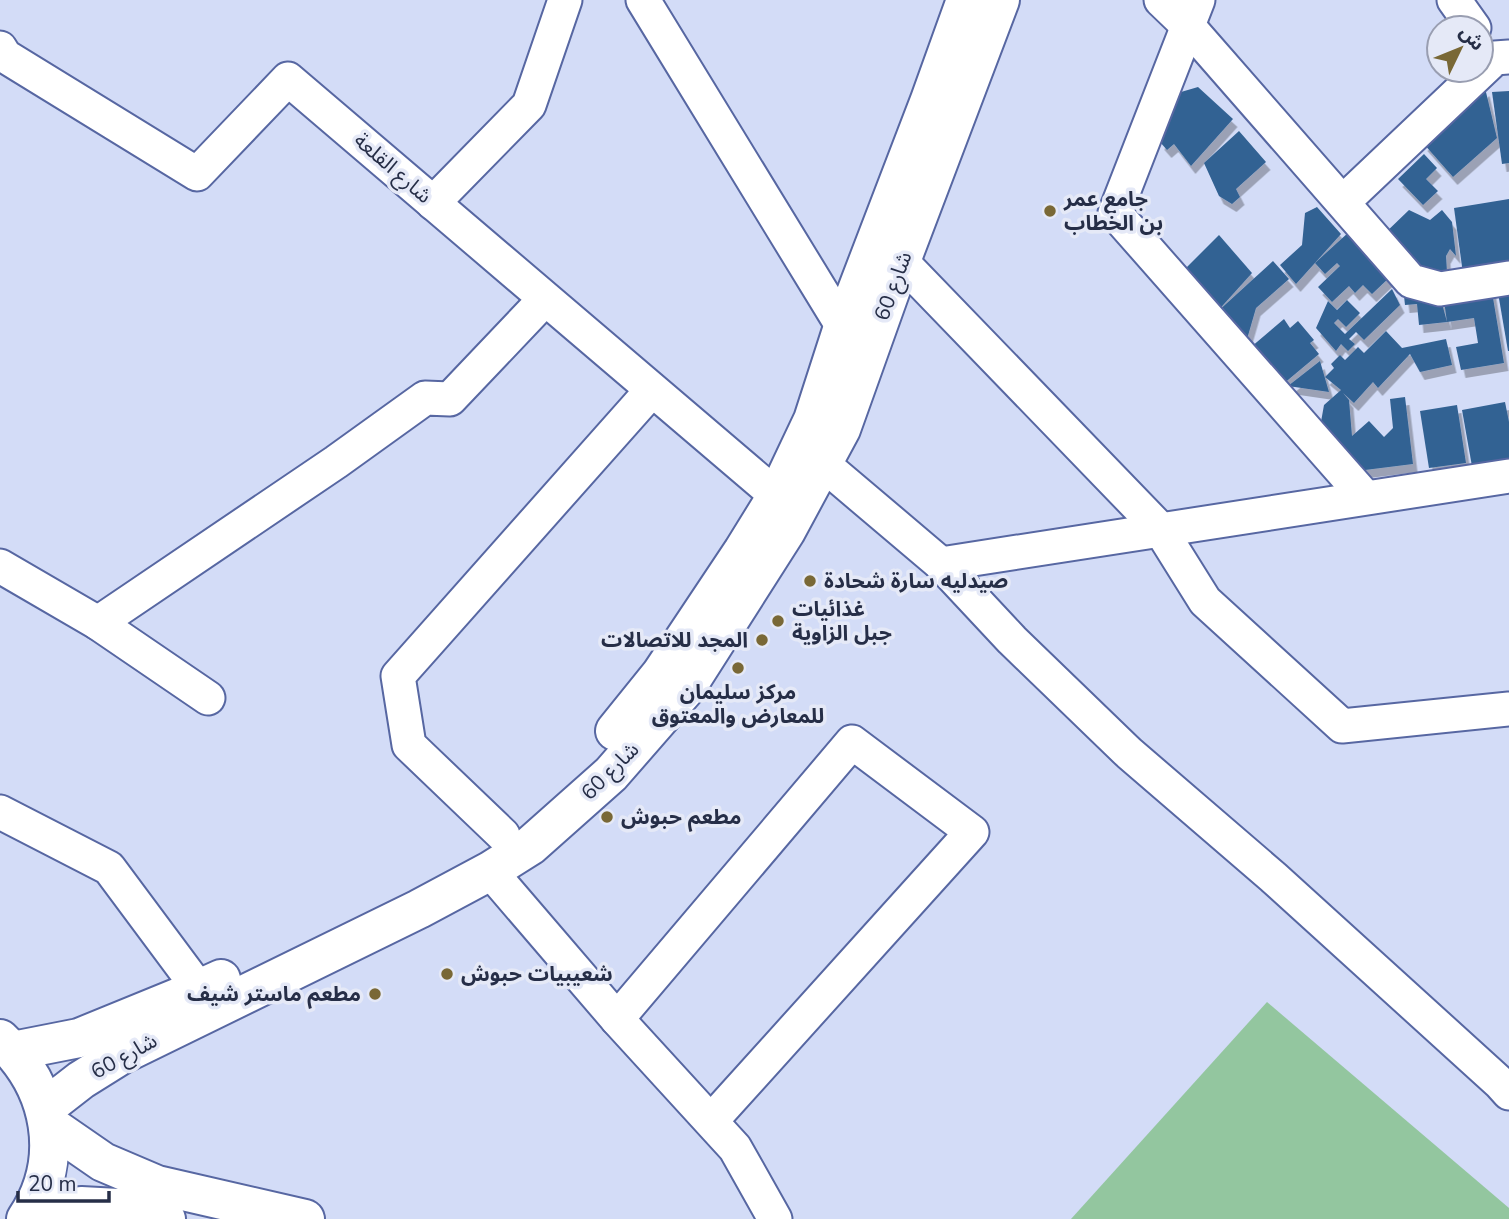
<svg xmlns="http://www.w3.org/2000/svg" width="1509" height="1219" viewBox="0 0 1509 1219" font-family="'Nunito Sans','Noto Sans Arabic',sans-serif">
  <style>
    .green { fill: #93c69f }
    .building { fill: #336293; filter: url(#shadow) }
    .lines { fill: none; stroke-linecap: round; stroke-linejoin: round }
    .street-casing { stroke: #5767a2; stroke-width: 37 }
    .primary-casing { stroke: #5767a2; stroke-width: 42 }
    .street { stroke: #fff; stroke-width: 33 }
    .primary { stroke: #fff; stroke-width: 38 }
    .poi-dot { fill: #796836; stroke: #e5e9f7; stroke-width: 2.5 }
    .labels { text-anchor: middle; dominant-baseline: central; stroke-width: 7; stroke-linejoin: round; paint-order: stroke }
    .street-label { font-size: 21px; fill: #262e47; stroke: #e5e9f7 }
    .poi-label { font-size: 21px; font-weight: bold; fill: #262e47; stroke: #e5e9f7; text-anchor: start }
  </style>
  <defs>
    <filter id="shadow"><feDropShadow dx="4.5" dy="8" stdDeviation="0" flood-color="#0004"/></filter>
  </defs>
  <rect width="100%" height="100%" fill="#d3dcf7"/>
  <path class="green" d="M1267 1002 1509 1208V1219H1071Z"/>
  <g class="building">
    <path d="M1198 87 1233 119 1191 166 1174 144 1167 150 1160 142 1181 92Z"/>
    <path d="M1485 88 1497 138 1453 177 1423 143Z"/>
    <path d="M1509 91V163L1502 164 1492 92Z"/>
    <path d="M1239 131 1266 162 1236 189 1240 197 1232 204 1219 196 1204 163Z"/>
    <path d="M1424 154 1437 168 1426 179 1438 191 1423 205 1398 179Z"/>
    <path d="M1509 199V274L1464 281 1454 208Z"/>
    <path d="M1317 207 1341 234 1296 284 1280 265 1302 245 1305 213Z"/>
    <path d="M1409 210 1430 220 1442 210 1452 222 1456 256 1450 249 1446 256 1447 272 1419 273 1382 236Z"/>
    <path d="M1349 232 1390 277 1372 294 1363 285 1355 293 1349 286 1332 302 1318 287 1340 266 1337 263 1325 274 1315 263Z"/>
    <path d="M1219 235 1252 273 1215 314 1177 277Z"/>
    <path d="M1273 261 1289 279 1256 308 1245 346 1215 314Z"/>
    <path d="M1491 286 1504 363 1461 370 1456 347 1478 343 1474 318 1447 322 1419 325 1417 304 1405 305 1404 296H1440L1447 322 1443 294Z"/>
    <path d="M1509 286V351H1508L1497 287Z"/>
    <path d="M1392 289 1400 305 1364 340 1356 332 1349 339 1355 344 1348 351 1341 344 1336 351 1316 328 1328 301 1337 310 1347 300 1360 313 1346 327 1338 319 1334 323 1345 334Z"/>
    <path d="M1284 319 1290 328 1298 321 1314 340 1310 343 1319 354 1276 390 1244 353Z"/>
    <path d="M1386 331 1402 348 1446 339 1452 365 1420 372 1410 354 1378 388 1373 382 1354 403 1343 393 1349 400 1352 436 1369 421 1384 437 1393 428 1390 399 1405 397 1413 464 1349 472 1319 433 1324 405 1341 390 1325 377 1334 368 1331 364 1340 355 1345 360 1358 347 1364 353Z"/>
    <path d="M1320 361 1329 392 1288 386Z"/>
    <path d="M1505 402 1509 422V466L1473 472 1462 410Z"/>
    <path d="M1457 405 1466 463 1429 468 1420 411Z"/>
  </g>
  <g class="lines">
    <g class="street-casing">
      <g id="street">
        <path d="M643 0 843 327"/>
        <path d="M1161 0 1188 26 1411 281 1440 289 1509 278"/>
        <path d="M1198 0 1115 213 1365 497"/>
        <path d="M1454 0 1474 28"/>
        <path d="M0 48 5 56 197 174 288 79 777 496"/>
        <path d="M1343 202 1495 58 1509 57"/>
        <path d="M433 203 529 105 565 0"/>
        <path d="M901 261 1160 529 1205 601 1342 726 1509 709"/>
        <path d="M823 464 941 564 1012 640 1129 753 1273 877 1500 1083 1509 1093"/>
        <path d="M941 564 1509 476"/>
        <path d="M0 566 98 623 208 698"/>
        <path d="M98 623 336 462 425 398 450 399 545 299"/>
        <path d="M0 812 109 868 199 989"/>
        <path d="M503 835 409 745 398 676 652 390"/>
        <path d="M490 871 617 1019 735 1148 775 1219"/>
        <path d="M617 1019 852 742 972 832 711 1121"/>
      </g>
    </g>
    <g class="primary-casing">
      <g id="primary">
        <path d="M615 731 661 674 743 551 777 496 813 420 843 327 930 100 966 0"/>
        <path d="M0 1039C52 1087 66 1159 26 1219"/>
        <path d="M13 1051 79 1038 199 989 221 979"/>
        <path d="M45 1108 81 1080 121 1055 419 909 490 871 530 846 611 774 686 688 786 531 841 429 901 261 1000 0"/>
        <path d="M48 1124 103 1162 157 1185 305 1219"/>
        <path d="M41 1219 81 1206 118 1208 166 1219"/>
      </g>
    </g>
    <use href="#street" class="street"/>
    <use href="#primary" class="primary"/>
  </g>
  <g class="poi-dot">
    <circle cx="1050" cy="211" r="7"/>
    <circle cx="810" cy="581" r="7"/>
    <circle cx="778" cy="621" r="7"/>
    <circle cx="762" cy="640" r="7"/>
    <circle cx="738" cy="668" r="7"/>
    <circle cx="607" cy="817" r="7"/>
    <circle cx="447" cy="974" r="7"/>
    <circle cx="375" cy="994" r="7"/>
  </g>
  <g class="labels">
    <g class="street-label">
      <text transform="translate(393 168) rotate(41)">شارع القلعة</text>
      <text transform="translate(893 286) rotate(-70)">شارع 60</text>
      <text transform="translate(610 771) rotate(-45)">شارع 60</text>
      <text transform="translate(124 1056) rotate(-29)">شارع 60</text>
    </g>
    <g class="poi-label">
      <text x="1064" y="199">جامع عمر<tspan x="1064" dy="24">بن الخطاب</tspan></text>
      <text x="824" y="581">صيدليه سارة شحادة</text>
      <text x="792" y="609">غذائيات<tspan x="792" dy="24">جبل الزاوية</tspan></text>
      <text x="748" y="640" text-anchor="end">المجد للاتصالات</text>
      <text x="738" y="692" text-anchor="middle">مركز سليمان<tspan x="738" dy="24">للمعارض والمعتوق</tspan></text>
      <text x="621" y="817">مطعم حبوش</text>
      <text x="461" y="974">شعيبيات حبوش</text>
      <text x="361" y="994" text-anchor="end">مطعم ماستر شيف</text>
    </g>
  </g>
  <g transform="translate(1460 49) rotate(47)"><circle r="33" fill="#e5e9f7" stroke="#999eb1" stroke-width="2"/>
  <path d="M0-5L12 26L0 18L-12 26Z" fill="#796836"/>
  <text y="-10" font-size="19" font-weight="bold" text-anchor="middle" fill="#262e47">ش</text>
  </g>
  <path d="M18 1191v10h91v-10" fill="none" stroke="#262e47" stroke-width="3.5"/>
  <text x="28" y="1191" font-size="21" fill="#262e47" stroke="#e5e9f7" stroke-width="5" paint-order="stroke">20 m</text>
</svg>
